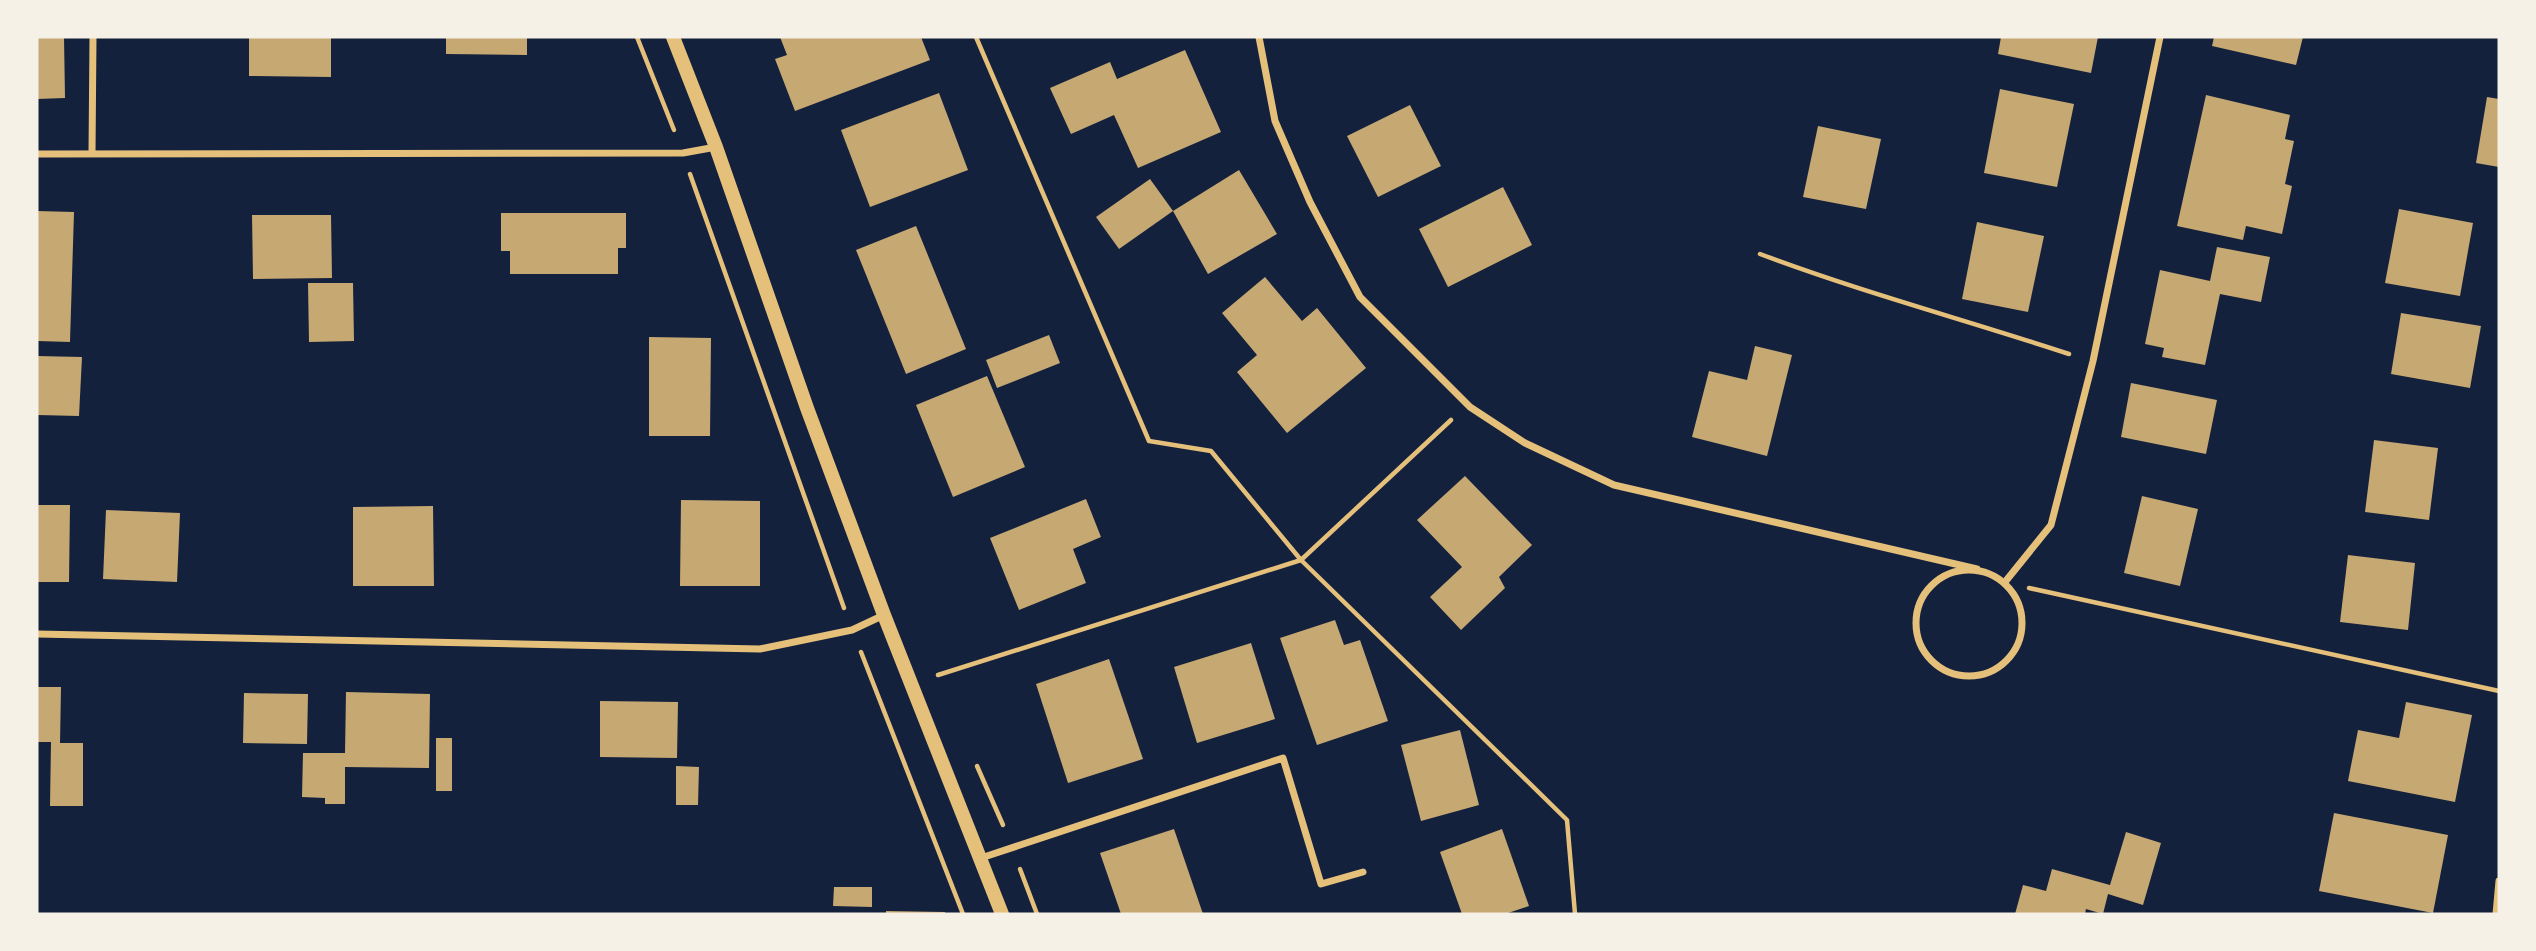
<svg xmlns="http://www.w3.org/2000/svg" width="2536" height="951" viewBox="0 0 2536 951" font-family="'Varela Round',sans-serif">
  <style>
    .building { fill: #c6a872 }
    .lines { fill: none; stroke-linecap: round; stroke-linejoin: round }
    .path { stroke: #e5c07b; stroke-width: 4.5 }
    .minor { stroke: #e5c07b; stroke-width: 7 }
    .secondary { stroke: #e5c07b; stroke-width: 14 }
  </style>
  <rect width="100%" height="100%" fill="#14213d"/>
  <g class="building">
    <path d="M37 37H64L65 98 37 99Z"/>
    <path d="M249 37H331V77L249 76Z"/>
    <path d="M446 37H527V55L446 54Z"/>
    <path d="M780 37H921L930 60 795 111 775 59 787 55Z"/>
    <path d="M2001 37H2098L2091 73 1998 54Z"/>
    <path d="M2214 37H2303L2296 65 2212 46Z"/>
    <path d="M1185 50 1221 132 1138 168 1114 115 1071 134 1050 88 1110 62 1117 79Z"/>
    <path d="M2000 89 2074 104 2057 187 1984 173Z"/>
    <path d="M939 93 968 170 870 207 841 130Z"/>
    <path d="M2206 95 2290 115 2285 139 2294 141 2285 184 2292 186 2282 234 2246 226 2243 240 2177 226Z"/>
    <path d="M2487 97 2499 99V167L2476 163Z"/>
    <path d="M1410 105 1441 166 1378 197 1347 136Z"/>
    <path d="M1818 126 1881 139 1866 209 1803 197Z"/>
    <path d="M1239 170 1277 234 1208 274 1173 211Z"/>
    <path d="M1150 179 1173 211 1119 249 1096 217Z"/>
    <path d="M1503 187 1532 245 1448 287 1419 229Z"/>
    <path d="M2399 209 2473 223 2460 296 2385 283Z"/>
    <path d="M37 211 74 212 70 342 37 341Z"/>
    <path d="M501 213H626V248H618V274H510V251H501Z"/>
    <path d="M252 215H331L332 278 253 279Z"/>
    <path d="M1977 222 2044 236 2028 312 1962 299Z"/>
    <path d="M916 226 966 349 906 374 856 250Z"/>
    <path d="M2217 247 2270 257 2261 302 2220 294 2205 365 2162 357 2164 348 2145 344 2160 270 2210 281Z"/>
    <path d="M1265 277 1302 321 1317 308 1366 368 1287 433 1237 372 1257 355 1222 313Z"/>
    <path d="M308 283H353L354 341 309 342Z"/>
    <path d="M2401 313 2481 326 2470 388 2391 374Z"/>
    <path d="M1049 335 1060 363 997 388 986 360Z"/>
    <path d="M649 337 711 338 710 436H649Z"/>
    <path d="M1755 346 1792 355 1767 456 1692 437 1709 371 1747 380Z"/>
    <path d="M37 356 82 357 79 416 37 415Z"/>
    <path d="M987 376 1025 467 953 497 916 405Z"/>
    <path d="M2131 383 2217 400 2206 454 2121 437Z"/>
    <path d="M2374 440 2438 448 2429 520 2365 512Z"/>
    <path d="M1465 476 1532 545 1499 577 1505 588 1461 630 1430 597 1462 567 1417 520Z"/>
    <path d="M2142 496 2198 509 2180 586 2124 573Z"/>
    <path d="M1086 499 1101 537 1073 549 1086 583 1019 610 990 538Z"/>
    <path d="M681 500 760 501V586H680Z"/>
    <path d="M37 505H70L69 582H37Z"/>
    <path d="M433 506 434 586H353V507Z"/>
    <path d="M106 510 180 513 177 582 103 579Z"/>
    <path d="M2348 555 2415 563 2408 630 2340 622Z"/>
    <path d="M1335 620 1344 645 1360 640 1388 721 1317 745 1280 638Z"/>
    <path d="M1251 643 1275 719 1197 743 1174 667Z"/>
    <path d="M1109 659 1143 759 1068 783 1036 684Z"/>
    <path d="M37 687H61L60 743H83V806H50L51 742H37Z"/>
    <path d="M346 692 430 694 429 768 345 767V804H325V798L302 797 303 753H345Z"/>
    <path d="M244 693 308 694 307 744 243 743Z"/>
    <path d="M600 701 678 702 677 758 600 757Z"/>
    <path d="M2406 702 2472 715 2455 802 2348 781 2358 730 2399 738Z"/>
    <path d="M1460 730 1479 805 1421 821 1401 745Z"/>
    <rect x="436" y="738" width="16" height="53"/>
    <path d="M676 766 699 767 698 805H676Z"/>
    <path d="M2334 813 2448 835 2433 913 2319 891Z"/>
    <path d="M1174 829 1203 914H1121L1100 853Z"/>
    <path d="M1502 829 1529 906 1505 914H1462L1440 852Z"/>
    <path d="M2126 832 2161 843 2143 905 2108 894 2103 914 2086 909 2085 914H2015L2023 885 2046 891 2052 869 2110 885Z"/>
    <path d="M834 887H872V907L833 906Z"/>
    <path d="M886 911 945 912V914H886Z"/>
  </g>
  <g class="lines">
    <g class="path">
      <path d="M637 37 674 130"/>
      <path d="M976 37 1149 441 1211 451 1301 560 1567 820 1575 914"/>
      <path d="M690 174 844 608"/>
      <path d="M1760 254C1861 292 1966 320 2069 354"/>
      <path d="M2029 588 2499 691"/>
      <path d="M861 652 963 914"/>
      <path d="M938 675 1301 560 1451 420"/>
      <path d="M977 766 1003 825"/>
      <path d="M1020 869 1037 914"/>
    </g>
    <g class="minor">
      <path d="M1259 37 1275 121 1310 202 1360 297 1470 407 1525 443 1614 485 1977 569"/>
      <path d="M92 153 93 37"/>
      <path d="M37 154 683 153 716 147"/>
      <circle cx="1969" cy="623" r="53"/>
      <path d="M2005 582 2051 525 2093 361 2160 37"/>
      <path d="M37 634 760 649 852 630 884 615"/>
      <path d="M981 858 1283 758 1321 884 1363 872"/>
      <path d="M2496 914 2499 881"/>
    </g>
    <path class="secondary" d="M673 37 716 147 807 408 884 615 1002 914"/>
  </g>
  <rect width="2536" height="951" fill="none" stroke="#f6f1e7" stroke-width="77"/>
</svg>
